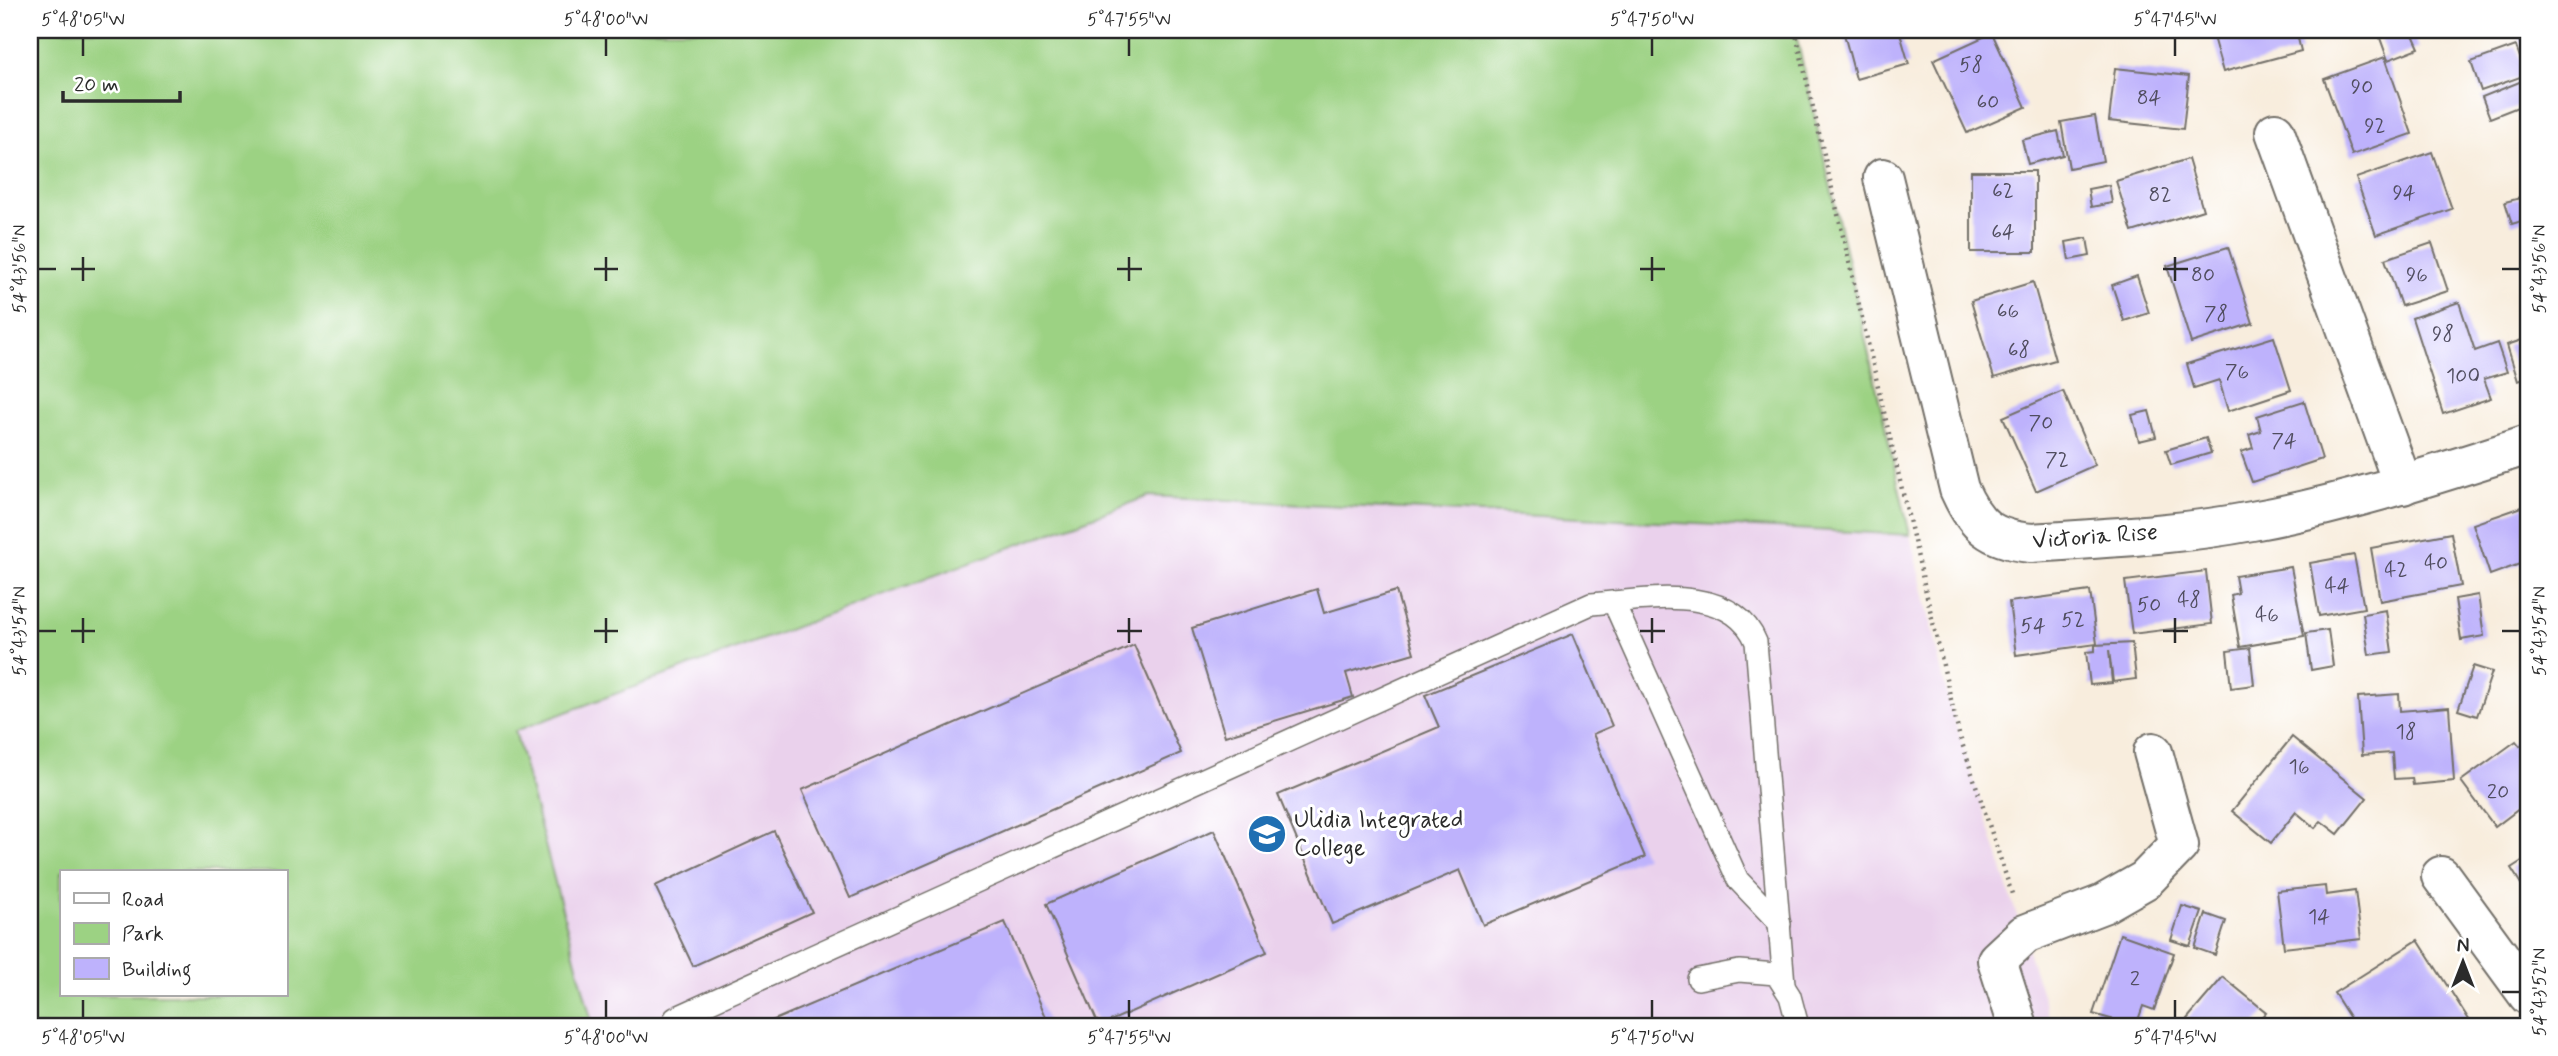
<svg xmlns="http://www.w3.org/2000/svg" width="2558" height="1056" viewBox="0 0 2558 1056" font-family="Mynerve,sans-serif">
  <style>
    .built { fill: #ead1ec }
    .green { fill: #9cd283; stroke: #647e57; stroke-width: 2; fill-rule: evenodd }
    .building { fill: #beb2fc }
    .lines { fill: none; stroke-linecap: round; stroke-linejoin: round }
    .service-casing { stroke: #736f69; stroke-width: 24 }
    .minor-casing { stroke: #736f69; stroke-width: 42 }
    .path { stroke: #736f69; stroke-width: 4.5; stroke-dasharray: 2 5; stroke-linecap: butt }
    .service { stroke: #fff; stroke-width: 21 }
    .minor { stroke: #fff; stroke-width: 38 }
    .ticks { fill: none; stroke: #2b2b2b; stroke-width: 2.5 }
    .labels { text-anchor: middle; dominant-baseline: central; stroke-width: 6; stroke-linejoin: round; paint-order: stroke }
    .number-label { font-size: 21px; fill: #504d5f }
    .street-label { font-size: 24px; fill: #2b2b2b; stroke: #fff }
    .poi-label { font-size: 24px; fill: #2b2b2b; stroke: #fff; text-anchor: start }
    .neatline { fill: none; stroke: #2b2b2b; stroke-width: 2.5 }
    .ticks-label { font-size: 18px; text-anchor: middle; fill: #2b2b2b }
  </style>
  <rect width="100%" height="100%" fill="#fff"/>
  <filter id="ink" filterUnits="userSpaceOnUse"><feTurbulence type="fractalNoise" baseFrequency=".0143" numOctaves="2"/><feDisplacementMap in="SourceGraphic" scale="14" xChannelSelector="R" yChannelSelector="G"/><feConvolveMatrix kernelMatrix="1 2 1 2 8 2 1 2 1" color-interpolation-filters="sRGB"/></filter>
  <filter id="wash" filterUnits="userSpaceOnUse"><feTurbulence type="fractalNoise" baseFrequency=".00686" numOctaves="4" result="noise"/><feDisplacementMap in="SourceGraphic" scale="28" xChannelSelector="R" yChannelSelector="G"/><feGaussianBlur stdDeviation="1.57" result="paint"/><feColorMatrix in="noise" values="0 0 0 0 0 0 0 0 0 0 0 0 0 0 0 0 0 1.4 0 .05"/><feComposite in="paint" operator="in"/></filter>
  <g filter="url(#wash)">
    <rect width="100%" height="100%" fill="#f8eddd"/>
    <path class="built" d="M1149 496 1910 535 1947 696 2052 1026H593L514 731Z"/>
    <path class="green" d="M30 30H1795L1910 535 1149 496 515 731 593 1026H30ZM61 872H285V995H61Z"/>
    <g id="blocks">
      <g class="building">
        <path d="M1843 30H1899L1909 64 1856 79Z"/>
        <path d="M2211 30H2296L2301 51 2223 72Z"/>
        <path d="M2402 30H2411L2419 48 2388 60 2380 38Z"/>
        <path d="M2516 30H2528V57L2525 58Z"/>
        <path d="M1992 33 2026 107 1967 133 1933 60Z"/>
        <path d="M2516 46 2526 75 2481 91 2471 62Z"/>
        <path d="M2385 57 2412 134 2352 155 2324 79Z"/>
        <path d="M2115 68 2189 76 2183 129 2109 121Z"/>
        <path d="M2527 79 2528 103 2490 118 2482 97Z"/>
        <path d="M2528 109V127L2522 111Z"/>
        <path d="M2095 116 2103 161 2069 168 2061 122Z"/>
        <path d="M2058 131 2063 155 2028 164 2022 140Z"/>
        <path d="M2432 152 2452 209 2376 235 2356 178Z"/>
        <path d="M2188 159 2203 210 2132 232 2116 181Z"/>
        <rect x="1971" y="171" width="64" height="81"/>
        <path d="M2109 185 2112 203 2091 207 2088 189Z"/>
        <path d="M2528 196V219L2512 224 2505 202Z"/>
        <path d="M2087 238 2090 256 2069 260 2066 242Z"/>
        <path d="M2432 243 2448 291 2401 306 2385 259Z"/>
        <path d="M2228 247 2253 323 2191 343 2167 266Z"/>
        <path d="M2137 276 2149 313 2124 321 2112 285Z"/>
        <path d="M2033 282 2055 360 1994 378 1971 301Z"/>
        <path d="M2459 302 2475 351 2497 343 2507 372 2484 379 2491 398 2443 414 2412 318Z"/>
        <path d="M2274 337 2291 390 2228 411 2219 380 2194 388 2187 364Z"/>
        <path d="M2528 338V378L2518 381 2507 345Z"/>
        <path d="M2063 391 2095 465 2036 491 2003 417Z"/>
        <path d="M2304 401 2322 459 2252 482 2241 452 2253 448 2249 435 2261 431 2257 416Z"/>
        <path d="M2149 411 2156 437 2139 441 2132 415Z"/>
        <path d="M2206 438 2211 453 2171 465 2166 450Z"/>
        <path d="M2528 505V561L2490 575 2473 524Z"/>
        <path d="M2451 533 2461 586 2380 601 2371 548Z"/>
        <path d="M2354 555 2364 608 2319 616 2310 563Z"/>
        <path d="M2291 567 2304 636 2240 647 2231 595 2238 593 2235 576Z"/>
        <path d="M2206 571 2212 624 2132 634 2125 581Z"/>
        <path d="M1317 589 1324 613 1396 591 1414 653 1346 673 1353 697 1225 736 1192 628Z"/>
        <path d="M2090 591 2097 644 2016 655 2009 602Z"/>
        <path d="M2478 595 2484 636 2461 640 2455 599Z"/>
        <path d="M2386 610 2392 652 2369 655 2363 614Z"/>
        <path d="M2328 630 2333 666 2311 670 2306 633Z"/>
        <path d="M1573 634 1612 726 1593 734 1645 857 1483 925 1460 870 1332 924 1278 795 1439 727 1425 695Z"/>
        <path d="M2132 643 2136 679 2113 682 2109 650 2112 683 2090 685 2086 652 2095 651V645Z"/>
        <path d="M1134 645 1181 753 850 898 802 790Z"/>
        <path d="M2250 648 2254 685 2231 688 2227 651Z"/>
        <path d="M2473 666 2492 672 2477 716 2458 710Z"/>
        <path d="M2399 694 2400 711 2449 707 2454 781 2413 785 2412 778 2394 779 2392 753 2362 755 2358 697Z"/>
        <path d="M2292 737 2367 798 2338 834 2321 821 2315 828 2296 812 2271 843 2232 811Z"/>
        <path d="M2528 740V802L2495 827 2461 781 2516 741 2520 746Z"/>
        <path d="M1214 830 1267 952 1099 1026 1046 904Z"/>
        <path d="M774 831 812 912 693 966 655 886Z"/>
        <path d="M2528 857V895L2511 868Z"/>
        <path d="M2325 886 2326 895 2355 891 2361 939 2284 948 2277 891Z"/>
        <path d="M2182 906 2202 912 2190 946 2171 940Z"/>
        <path d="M2206 914 2226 921 2215 955 2195 948Z"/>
        <path d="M1005 922 1050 1026H760Z"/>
        <path d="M2120 934 2174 953 2154 1010 2143 1006 2136 1026 2093 1014Z"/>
        <path d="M2418 940 2473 1026H2355L2334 993Z"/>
        <path d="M2223 977 2266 1012 2254 1026H2190L2192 1024 2187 1019Z"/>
      </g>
    </g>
  </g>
  <g filter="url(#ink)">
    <use href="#blocks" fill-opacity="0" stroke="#736f69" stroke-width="2"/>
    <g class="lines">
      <g class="service-casing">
        <g id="service">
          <path d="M1614 603 1738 880 1780 924"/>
          <path d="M1698 979 1739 971 1776 974 1790 996 1798 1026"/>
          <path d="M675 1018 1591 604C1643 600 1732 582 1756 642L1784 984"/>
        </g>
      </g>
      <g class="minor-casing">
        <g id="minor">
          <path d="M2275 132 2403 485"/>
          <path d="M1883 178 1959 489C1975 525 1990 539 2031 543 2104 538 2179 535 2252 521 2347 504 2437 474 2528 445"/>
          <path d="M2441 876 2528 995"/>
          <path d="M2018 1026 1997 960 2025 934 2103 904 2145 880 2179 845 2153 752"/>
        </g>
      </g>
      <path class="path" d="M1795 30 1959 734 2013 897"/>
      <use href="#service" class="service"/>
      <use href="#minor" class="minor"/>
    </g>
  </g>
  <path class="ticks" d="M83 38V56M606 38V56M1129 38V56M1652 38V56M2175 38V56M83 257V281M606 257V281M1129 257V281M1652 257V281M2175 257V281M38 269H56M71 269H95M594 269H618M1117 269H1142M1640 269H1665M2163 269H2188M2502 269H2520M83 618V643M606 618V643M1129 618V643M1652 618V643M2175 618V643M38 631H56M71 631H95M594 631H618M1117 631H1142M1640 631H1665M2163 631H2188M2502 631H2520M2502 992H2520M83 1000V1018M606 1000V1018M1129 1000V1018M1652 1000V1018M2175 1000V1018"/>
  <defs>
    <g id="university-disc" transform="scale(2.0125)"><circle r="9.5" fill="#1f6fb2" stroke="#fff"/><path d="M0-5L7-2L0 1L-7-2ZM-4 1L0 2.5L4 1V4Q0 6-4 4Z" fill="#fff"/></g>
  </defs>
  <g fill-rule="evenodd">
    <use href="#university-disc" x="1267" y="834"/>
  </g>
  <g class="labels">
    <g class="number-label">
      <text x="1971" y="65">58</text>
      <text x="2362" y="87">90</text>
      <text x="2149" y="98">84</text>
      <text x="1988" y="102">60</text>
      <text x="2375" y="126">92</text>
      <text x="2003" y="191">62</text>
      <text x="2404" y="193">94</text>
      <text x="2160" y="195">82</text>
      <text x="2003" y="232">64</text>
      <text x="2203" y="275">80</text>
      <text x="2417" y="275">96</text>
      <text x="2008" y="311">66</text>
      <text x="2216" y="314">78</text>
      <text x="2443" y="334">98</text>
      <text x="2019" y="350">68</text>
      <text x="2237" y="372">76</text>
      <text x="2463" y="376">100</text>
      <text x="2041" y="423">70</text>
      <text x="2284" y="441">74</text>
      <text x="2057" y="460">72</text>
      <text x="2436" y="563">40</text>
      <text x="2396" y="570">42</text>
      <text x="2337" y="586">44</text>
      <text x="2189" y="600">48</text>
      <text x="2149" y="605">50</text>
      <text x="2267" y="615">46</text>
      <text x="2073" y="620">52</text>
      <text x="2033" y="626">54</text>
      <text x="2406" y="732">18</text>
      <text x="2299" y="767">16</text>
      <text x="2498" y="792">20</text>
      <text x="2319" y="917">14</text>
      <text x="2135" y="979">2</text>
    </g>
    <g class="street-label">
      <text transform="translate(2095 537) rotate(-4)">Victoria Rise</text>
    </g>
    <g class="poi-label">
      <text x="1294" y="820">Ulidia Integrated<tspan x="1294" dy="28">College</tspan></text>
    </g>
  </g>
  <rect width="2558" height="1056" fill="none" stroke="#fff" stroke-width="77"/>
  <rect x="60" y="870" width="228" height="126" fill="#ffffff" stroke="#aaaaaa" stroke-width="2"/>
  <rect x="74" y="893" width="35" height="10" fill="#ffffff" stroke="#aaaaaa" stroke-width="2"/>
  <text x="122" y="906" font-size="21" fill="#2b2b2b">Road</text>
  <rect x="74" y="923" width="35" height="21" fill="#9cd283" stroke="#aaaaaa" stroke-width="2"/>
  <text x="122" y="940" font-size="21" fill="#2b2b2b">Park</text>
  <rect x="74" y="958" width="35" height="21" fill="#beb2fc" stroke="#aaaaaa" stroke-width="2"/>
  <text x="122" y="976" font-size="21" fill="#2b2b2b">Building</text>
  <g transform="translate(2463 962)" stroke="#ffffff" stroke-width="5" paint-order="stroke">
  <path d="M0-5L12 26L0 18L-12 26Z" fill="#2b2b2b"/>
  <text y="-10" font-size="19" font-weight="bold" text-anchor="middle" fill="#2b2b2b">N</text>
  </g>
  <path d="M63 91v10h117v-10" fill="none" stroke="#2b2b2b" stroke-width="3.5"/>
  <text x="74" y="91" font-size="21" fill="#2b2b2b" stroke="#ffffff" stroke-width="5" paint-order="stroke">20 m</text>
  <rect x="38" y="38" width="2482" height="980" class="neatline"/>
  <g class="ticks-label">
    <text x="83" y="25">5°48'05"W</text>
    <text x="606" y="25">5°48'00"W</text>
    <text x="1129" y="25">5°47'55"W</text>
    <text x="1652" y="25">5°47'50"W</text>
    <text x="2175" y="25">5°47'45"W</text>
    <text transform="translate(19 269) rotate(-90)" y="6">54°43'56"N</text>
    <text transform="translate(2539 269) rotate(-90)" y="6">54°43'56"N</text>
    <text transform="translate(19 631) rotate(-90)" y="6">54°43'54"N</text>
    <text transform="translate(2539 631) rotate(-90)" y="6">54°43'54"N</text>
    <text transform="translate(2539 992) rotate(-90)" y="6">54°43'52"N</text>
    <text x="83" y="1043">5°48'05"W</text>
    <text x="606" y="1043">5°48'00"W</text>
    <text x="1129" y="1043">5°47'55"W</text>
    <text x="1652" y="1043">5°47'50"W</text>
    <text x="2175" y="1043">5°47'45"W</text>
  </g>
</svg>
